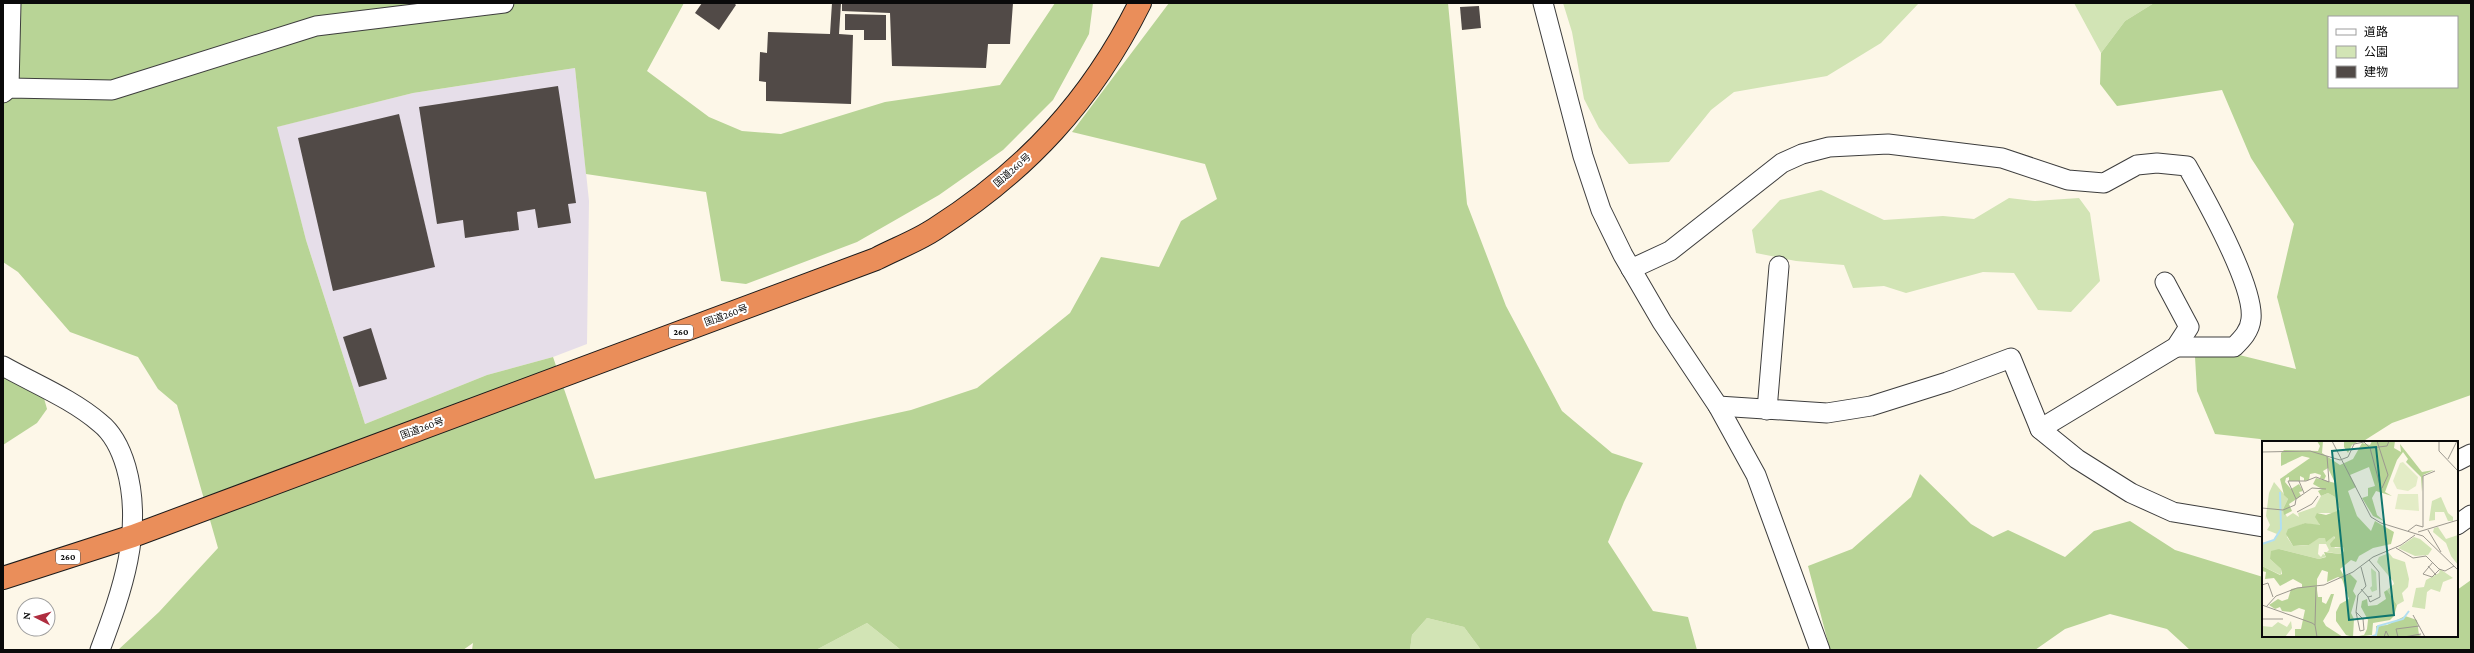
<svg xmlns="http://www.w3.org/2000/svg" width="2474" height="653" viewBox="0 0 2474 653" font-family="'Crimson Pro','Noto Sans JP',serif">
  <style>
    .industrial { fill: #e6dee9 }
    .green { fill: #d2e4b5 }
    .forest { fill: #b8d496; fill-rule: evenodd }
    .building { fill: #514a47 }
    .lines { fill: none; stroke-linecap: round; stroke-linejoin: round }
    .minor-casing { stroke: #3d3d3d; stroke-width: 21 }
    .highway-casing { stroke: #1b1b1b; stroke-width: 24 }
    .minor { stroke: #fff; stroke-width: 19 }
    .highway { stroke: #ea8e5a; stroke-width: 22 }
    .labels { text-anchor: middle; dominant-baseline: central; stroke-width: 4; stroke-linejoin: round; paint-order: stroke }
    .shield { fill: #fff; stroke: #545454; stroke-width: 1 }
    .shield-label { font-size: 9px; font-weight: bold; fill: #0a0a0a }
    .street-label { font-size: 10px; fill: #0a0a0a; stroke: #fff }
    .inset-river { fill: none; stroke: #b1dff1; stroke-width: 2 }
    .inset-road { fill: none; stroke: #9c988f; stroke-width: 1 }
    .view { fill: #0f766e; fill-opacity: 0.15; stroke: #0f766e; stroke-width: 2 }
    .inset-edge { fill: none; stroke: #0a0a0a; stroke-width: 2 }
  </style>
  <rect width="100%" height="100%" fill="#fdf7e8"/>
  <path class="industrial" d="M575 68 589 201 587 344 553 357 487 375 365 424 306 240 276 127 413 93Z"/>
  <g class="green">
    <path d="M1563 3H1919L1881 43 1827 76 1734 92 1711 110 1669 162 1629 164 1599 128 1584 99 1572 32Z"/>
    <path d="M2074 3H2154L2125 21 2101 53Z"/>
    <path d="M1821 190 1884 220 1943 216 1974 219 2009 198 2035 201 2079 198 2090 213 2100 281 2071 312 2038 310 2014 273 1983 272 1906 293 1884 286 1853 288 1844 265 1796 261 1756 253 1752 230 1780 200Z"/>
    <path d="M1427 618 1464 627 1481 650H1410L1412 635Z"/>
    <path d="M867 623 901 650H816Z"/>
  </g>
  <g class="forest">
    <path d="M3 3H684L647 71 709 117 742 131 781 134 885 102 1000 85 1055 3H1093L1089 34 1053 100 1003 150 939 195 857 242 746 284 721 281 706 192 586 174 575 68 413 93 277 127 306 240 365 424 487 375 553 357 595 479 911 410 977 388 1070 313 1101 257 1159 267 1181 221 1217 199 1205 164 1072 132 1169 3H1448L1467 204 1506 306 1562 411 1612 453 1643 463 1624 502 1608 542 1653 611 1688 617 1697 650H1481L1464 627 1427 618 1412 635 1410 650H901L867 623 816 650H472L473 643 463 650H118L159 612 218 548 177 405 158 389 138 357 70 332 18 272 3 262Z"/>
    <path d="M2154 3H2471V395L2392 423 2362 442H2264L2260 439 2215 434 2197 391 2195 357 2227 352 2296 369 2277 297 2294 224 2251 158 2222 90 2117 106 2100 84 2101 53 2125 21ZM2329 17H2457V87H2329Z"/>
    <path d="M3 366 42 391 47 409 37 423 3 445Z"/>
    <path d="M1920 474 1971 524 1993 537 2008 530 2065 557 2094 531 2130 521 2175 550 2263 577V636H2457V590L2471 580V650H2190L2167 629 2110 614 2065 629 2035 650H1830L1808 566 1852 549 1911 497Z"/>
  </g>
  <g class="building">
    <path d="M702 3H734L736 5 719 30 695 13Z"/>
    <path d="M832 3H841L839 34 853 35 851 104 766 101V82L759 81 760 52 767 53 768 32 830 34Z"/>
    <path d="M842 3H1013L1010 44H988L986 68 892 66 890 13 842 11Z"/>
    <path d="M1479 6 1481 28 1462 30 1460 7Z"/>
    <path d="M845 14 886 15V40H864V30H845Z"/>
    <path d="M558 86 576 203 568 204 571 223 538 228 535 209 517 212 519 230 465 238 463 220 437 224 419 107Z"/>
    <path d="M399 114 435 267 333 291 298 138Z"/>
    <path d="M371 328 387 379 359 387 343 337Z"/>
  </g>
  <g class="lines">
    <g class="minor-casing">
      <g id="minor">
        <path d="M1543 3 1583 156 1601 210 1623 255 1662 322 1718 406 1756 475 1820 650"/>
        <path d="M9 88 11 3"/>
        <path d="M3 93 9 88 112 90 316 26 504 3"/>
        <path d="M1631 269 1670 251 1782 163 1802 154 1829 147 1888 144 2002 158 2068 180 2104 183 2137 165 2157 163 2187 166C2204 196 2255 287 2251 319 2250 331 2242 339 2234 347H2176"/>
        <path d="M3 366C35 384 72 399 100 423 114 434 121 450 126 467 144 530 122 591 100 650"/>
        <path d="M1718 406 1827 413 1871 406 1947 382 2011 358 2040 429 2077 459 2131 493 2173 512 2263 527"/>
        <path d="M1767 410 1779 266"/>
        <path d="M2040 429 2176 347 2189 327 2165 282"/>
        <path d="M2457 461 2471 454"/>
        <path d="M2457 525 2471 515"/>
      </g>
    </g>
    <g class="highway-casing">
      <path id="highway" d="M3 578 133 536 876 259C895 249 917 241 935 229 1027 170 1091 101 1140 3"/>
    </g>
    <use href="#minor" class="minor"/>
    <use href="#highway" class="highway"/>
  </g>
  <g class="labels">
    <g class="shield">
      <rect x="669" y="325" width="24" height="14" rx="3"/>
      <rect x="56" y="550" width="24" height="14" rx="3"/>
    </g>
    <g class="shield-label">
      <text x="681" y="332">260</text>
      <text x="68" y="557">260</text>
    </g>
    <g class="street-label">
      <text transform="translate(1012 170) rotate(-41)">国道260号</text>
      <text transform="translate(726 315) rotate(-20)">国道260号</text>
      <text transform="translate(422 428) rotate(-20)">国道260号</text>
    </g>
  </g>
  <g transform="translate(2262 441)">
    <rect width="196" height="196" fill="#fdf7e8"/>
    <path d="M12 41 26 58 21 68 25 76 31 72 37 76 36 72 53 66 59 55 66 52 73 56 78 69 76 72H55L58 85 43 82 34 86 25 96 31 105H38L47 104 56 97 72 95 73 100 70 101 73 107 81 106 82 110 78 113 65 111 67 109 64 103H57L56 113 59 116 61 113 65 115 57 118 17 108 8 118 19 128V134L0 125V102L11 100 15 93 5 89 8 84 4 75 7 52ZM179 56 186 72 191 76V80H186L182 71H173V79L167 80 170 60ZM176 86 184 98 196 94V124L189 115 184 102 171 91 172 87ZM152 96 158 98 170 108 166 114 153 115 136 107ZM127 112 131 117 143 121 147 138 146 146 140 152 142 160 135 164 125 149 132 143 131 140 115 121 117 116ZM109 127 114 131 115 149 110 151 108 147 110 145ZM178 128 191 137 181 141 178 151 169 148 165 151 163 168 150 166 154 147 162 146 164 139 177 132ZM29 180 30 187 23 196H0V185L10 186 16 181 25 186Z" fill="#d2e4b5"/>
    <path d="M55 0H61L60 12 78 24 91 18 100 2 108 4 110 0H133L132 7 139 11 138 3 160 31 172 29 161 34 160 51 159 36 144 21 146 18 141 11 135 19 123 51 130 55 114 50 110 57 115 74 122 80 111 75 100 57 106 55V47L113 45 107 26 88 34 94 46 86 50 95 75 109 90 113 80 132 91 129 103 111 107 97 115 94 121 89 119 78 128 82 135 88 133 95 140 91 150 94 155 89 172 92 178 91 196 84 194 74 180V171L78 163 87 158 80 138 76 136 65 141 66 131 60 129 55 138V149L56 156H60V161L64 163 69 153H72L67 170 61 180 64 185 81 196H33V188H39L43 169 37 167 29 171 20 170 18 166 13 168 7 164 16 158 20 160 26 158 29 148 40 146V143L31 138 18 145 12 137 3 138 4 131 0 130V125L18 134 20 133 19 128 8 118 9 110 17 108 57 118 64 116 62 111 78 113 82 110 81 106H69L68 103 73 97 72 95 64 101 63 97H57L47 104 31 105 24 93 26 88 43 82 58 84 53 76 55 72 64 74 78 69 73 56 66 52 59 55 56 50 64 46 60 48 51 43 54 37 73 42 66 27 61 30 64 35 62 39 58 37 59 34 53 32 48 33 47 39 42 40V37L38 35V40H27V36L24 37 23 41 29 48 37 43 41 50 37 51 39 55 27 63 30 70 22 74 21 68 26 58 22 54 18 38 48 17 40 15 19 25V12L22 9 56 10 58 5ZM82 0H97L90 4 86 12 82 6ZM125 149 135 164 132 175 128 179 111 182 110 194 92 196 102 194 105 188 106 179 99 166 100 160 105 158 106 165 115 164 124 158 122 151ZM143 175 155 179 157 194 162 196H115L114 185 125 184Z" fill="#b8d496"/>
    <path d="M141 21 156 36 154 45 146 50 135 48 131 40 138 22ZM136 53H156L157 70 133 68Z" fill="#e3ecc6"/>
    <path class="inset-river" d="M0 103 12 99 19 88 18 51M109 196 114 194 116 185 141 178 147 170"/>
    <path class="inset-road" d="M70 0 109 76 119 82 161 95 196 129M115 0 126 34 120 47M177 0V10L196 30M108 7 125 5 127 0M0 11 48 10 78 19 86 16 92 3 102 1 108 7 119 48M186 18 195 0M37 40 42 52M0 53V69M34 58 50 47 64 48M0 67 21 69 33 64 34 58 26 40H44L54 36 67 41 65 15M35 71 50 63 56 55M161 86V35L173 30M166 89 179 111M146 90 154 84 161 86M156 91 196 79M134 107 151 117 164 115 177 128 183 130 192 125M171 121 161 133 170 136 178 128M166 125 174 134M0 144 6 142 11 156M99 148 106 156 110 155M106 156 108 161 118 156 117 131 107 119M0 164 50 182 53 184 55 196M4 166 14 155 35 147 62 144 91 131 111 116 139 104 153 94M94 171 98 190 102 189 101 178 94 171 96 154 104 145 99 126M151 174 157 185M0 178H21M53 184 54 146M122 196 124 190 127 196M136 196 134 188 157 185 163 196M142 196 159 193"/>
    <path class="view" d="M114 6 132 174 87 179 70 10Z"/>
    <rect width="196" height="196" class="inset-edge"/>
  </g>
  <rect width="2474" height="653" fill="none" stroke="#0a0a0a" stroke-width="8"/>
  <rect x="2328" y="16" width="130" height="72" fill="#ffffff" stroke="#9d9d9d"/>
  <rect x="2336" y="29" width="20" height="6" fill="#ffffff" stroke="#9d9d9d"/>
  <text x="2364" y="36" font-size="12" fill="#0a0a0a">道路</text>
  <rect x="2336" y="46" width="20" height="12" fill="#d2e4b5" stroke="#9d9d9d"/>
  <text x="2364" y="56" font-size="12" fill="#0a0a0a">公園</text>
  <rect x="2336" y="66" width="20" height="12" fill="#514a47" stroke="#9d9d9d"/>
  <text x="2364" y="76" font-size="12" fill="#0a0a0a">建物</text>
  <g transform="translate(36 617) rotate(276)"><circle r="19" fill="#ffffff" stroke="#9d9d9d"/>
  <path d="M0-3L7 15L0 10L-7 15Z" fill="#af2d3f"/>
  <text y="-6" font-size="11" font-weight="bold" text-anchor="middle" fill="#0a0a0a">N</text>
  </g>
</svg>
